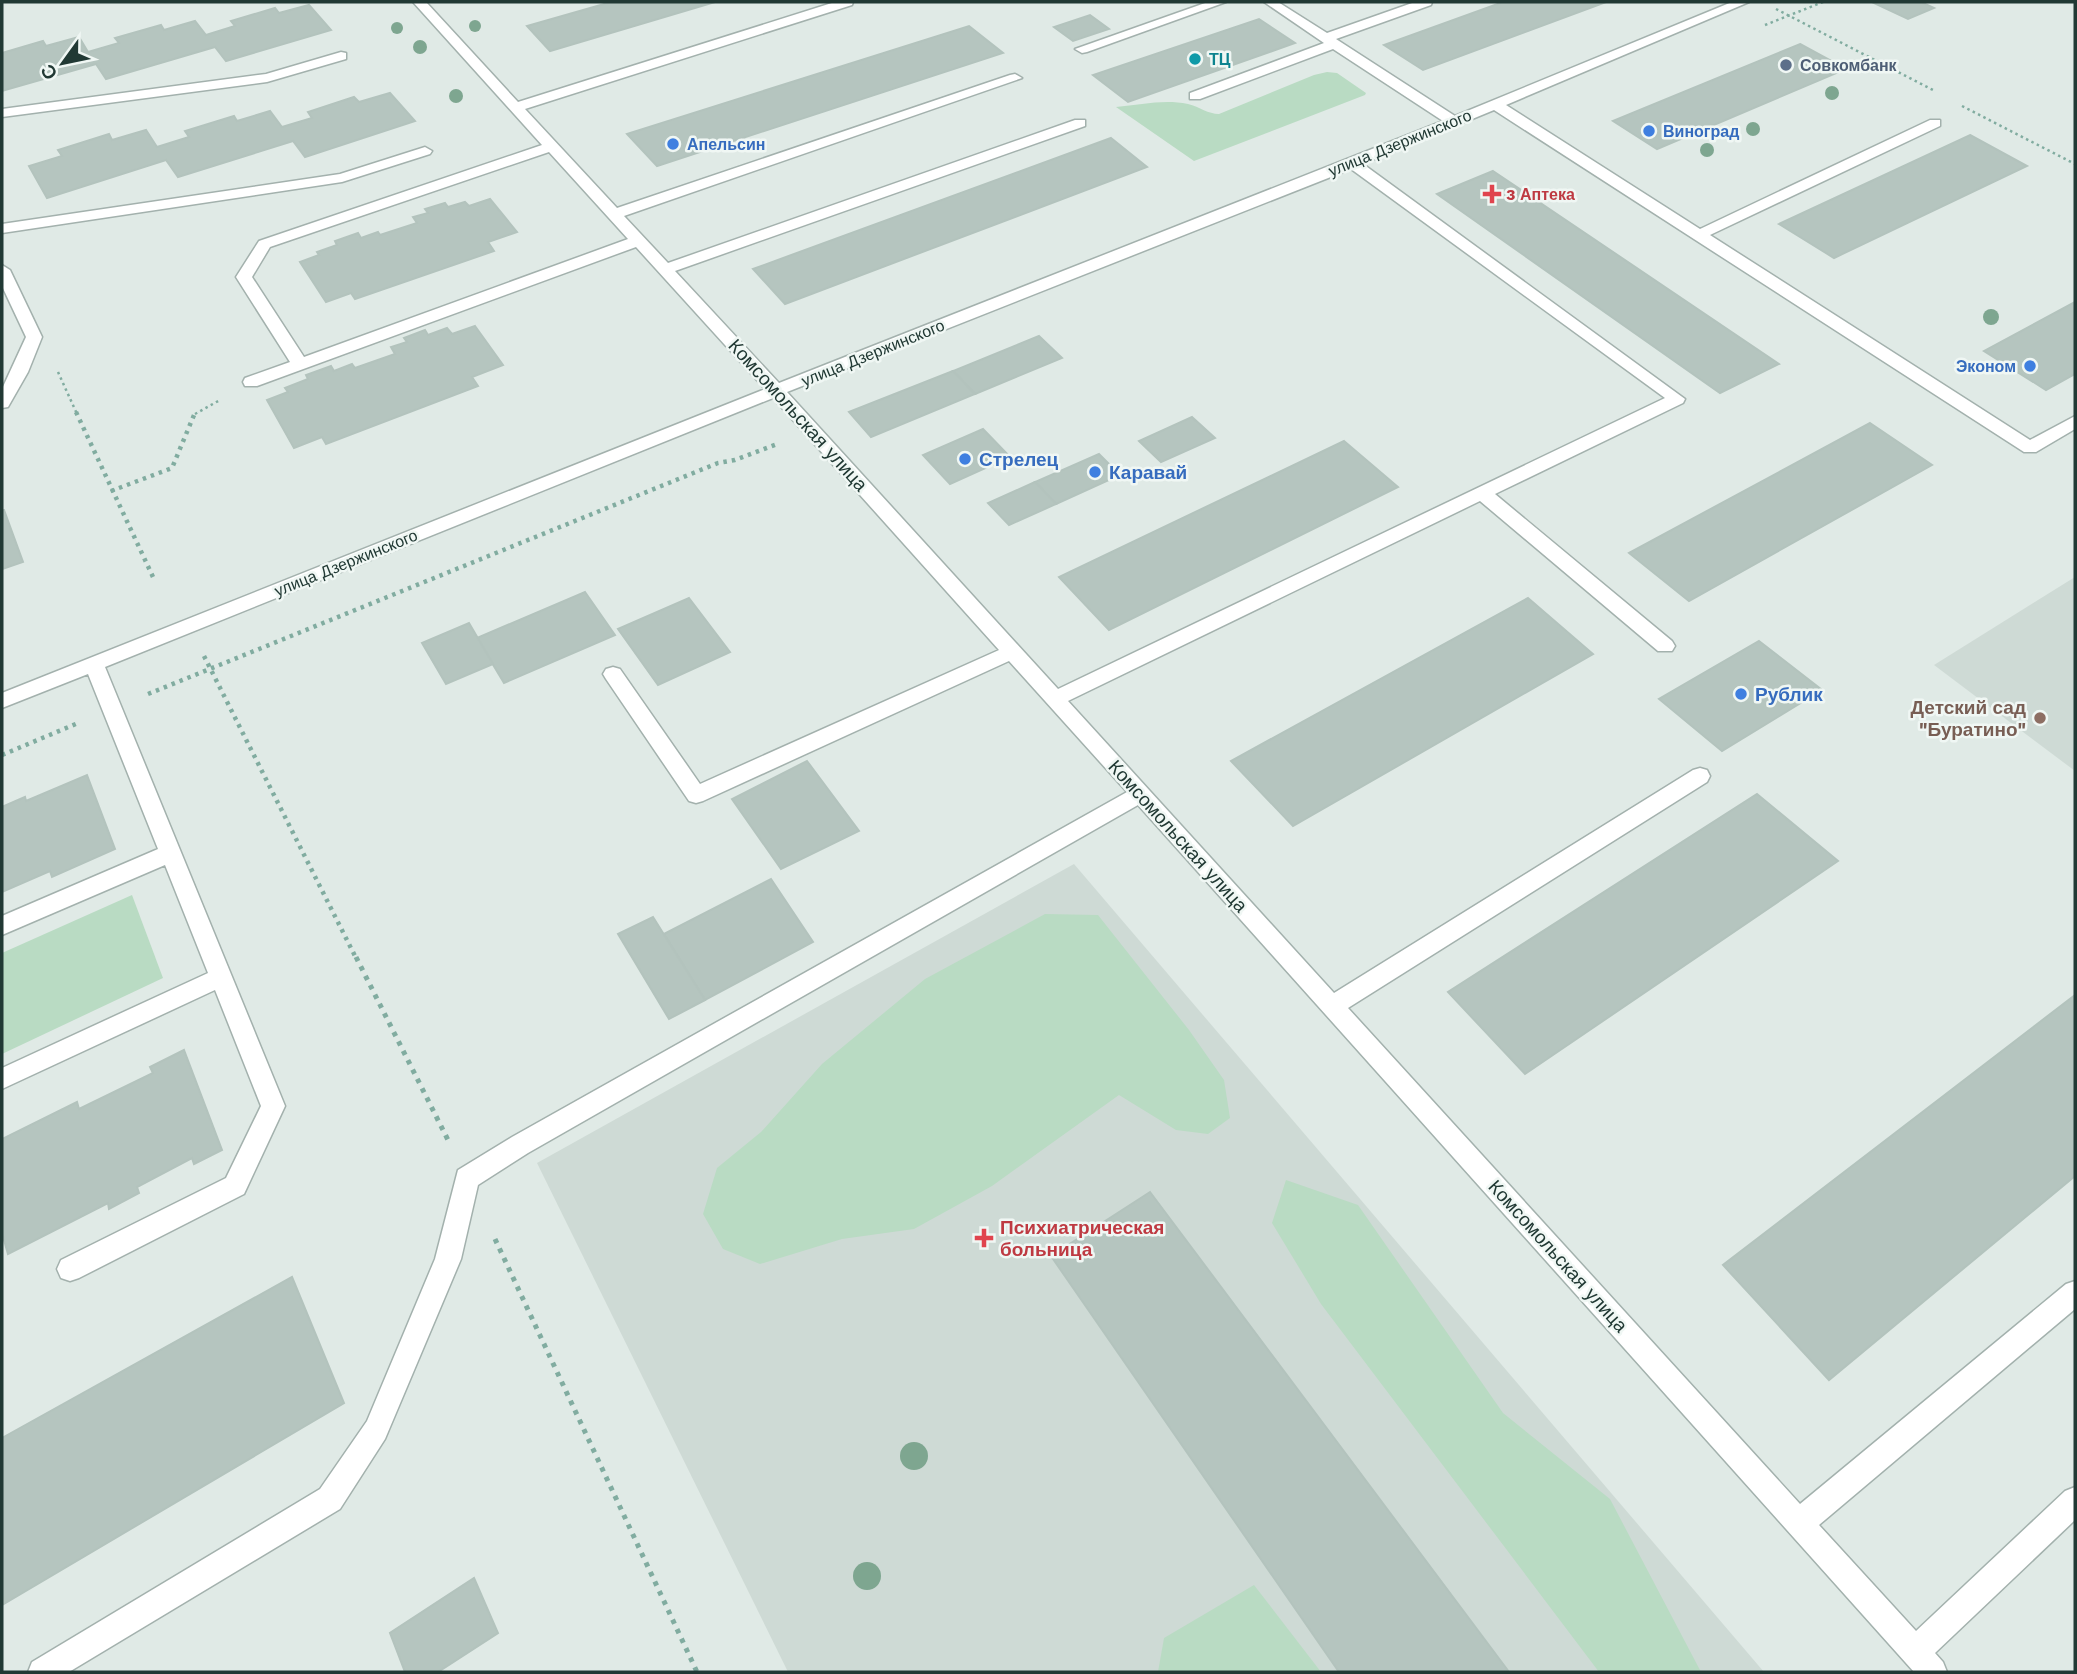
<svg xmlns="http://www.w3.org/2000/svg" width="2077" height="1674" viewBox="0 0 2077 1674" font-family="'Work Sans',sans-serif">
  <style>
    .built { fill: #cedad5 }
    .green { fill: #b9dbc3 }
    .building { fill: #b5c5bf; stroke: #b3c3bd; stroke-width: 2 }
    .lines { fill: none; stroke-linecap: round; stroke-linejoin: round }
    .minor-casing { stroke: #a3b1ad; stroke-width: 3 }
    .path-far2 { stroke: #81aca0; stroke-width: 2.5; stroke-dasharray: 2.5 3.5; stroke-linecap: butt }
    .path-far1 { stroke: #81aca0; stroke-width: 4.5; stroke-dasharray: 3.5 5; stroke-linecap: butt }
    .path { stroke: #81aca0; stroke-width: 5; stroke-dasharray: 4.5 6; stroke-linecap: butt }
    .minor { fill: #fff; fill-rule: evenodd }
    .tree { fill: #7ea690 }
    .culture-dot { fill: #0f9aa8; stroke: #f0f7f4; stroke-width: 2.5 }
    .service-dot { fill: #5c6f8a; stroke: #f0f7f4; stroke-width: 2.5 }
    .shop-dot { fill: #3f7fe0; stroke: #f0f7f4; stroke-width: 2.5 }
    .health-dot { fill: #e0444e; stroke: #f0f7f4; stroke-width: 2.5 }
    .education-dot { fill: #8d6e63; stroke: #f0f7f4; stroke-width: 2.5 }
    .labels { text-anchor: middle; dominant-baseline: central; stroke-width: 5; stroke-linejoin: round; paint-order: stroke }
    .far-culture-label { font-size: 16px; font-weight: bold; fill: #0d838f; stroke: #f0f7f4; text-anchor: start }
    .far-service-label { font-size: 16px; font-weight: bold; fill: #4e5e75; stroke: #f0f7f4; text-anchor: start }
    .far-shop-label { font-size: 16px; font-weight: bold; fill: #366cbe; stroke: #f0f7f4; text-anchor: start }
    .far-street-label { font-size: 16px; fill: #213934; stroke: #f0f7f4 }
    .far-health-label { font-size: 16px; font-weight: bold; fill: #be3a42; stroke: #f0f7f4; text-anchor: start }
    .street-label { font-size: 19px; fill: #213934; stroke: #f0f7f4 }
    .shop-label { font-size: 19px; font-weight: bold; fill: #366cbe; stroke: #f0f7f4; text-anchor: start }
    .education-label { font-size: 19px; font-weight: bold; fill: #785e54; stroke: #f0f7f4; text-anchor: end }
    .health-label { font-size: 19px; font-weight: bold; fill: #be3a42; stroke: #f0f7f4; text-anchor: start }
  </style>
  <rect width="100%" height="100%" fill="#e0eae6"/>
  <g class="built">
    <path d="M2075 577V771L1934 665Z"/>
    <path d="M1074 864 1764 1672H788L537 1163Z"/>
  </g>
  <g class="green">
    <path d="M1327 72 1337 73 1366 93 1365 95 1194 161 1116 107C1141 105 1163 99 1188 104 1200 107 1208 114 1219 114L1314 75Z"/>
    <path d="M132 895 163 978 2 1054V953Z"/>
    <path d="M1045 914 1098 915 1189 1030 1224 1080 1230 1118 1208 1134 1176 1130 1119 1095 992 1186 914 1229 842 1239 760 1264 723 1249 703 1214 717 1168 761 1132 822 1064 925 979Z"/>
    <path d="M1286 1180 1358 1205 1503 1413 1610 1499 1701 1672H1599L1321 1304 1272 1223Z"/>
    <path d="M1254 1585 1321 1672H1158L1164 1638Z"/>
  </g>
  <g class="building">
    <path d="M611 2H715L550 51 527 26Z"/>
    <path d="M1503 2H1606L1423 70 1384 45Z"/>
    <path d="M1872 2H1921L1934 8 1908 19Z"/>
    <path d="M309 5 331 30 226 61 215 47 106 79 96 64 2 91V53L43 41 46 46 79 37 88 52 119 43 115 38 161 25 164 30 195 21 206 35 235 26 231 21 275 8 279 13Z"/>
    <path d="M1090 15 1109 29 1073 41 1054 27Z"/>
    <path d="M1259 19 1295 43 1128 102 1093 75Z"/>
    <path d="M969 26 1003 53 657 166 627 134Z"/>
    <path d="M1800 44 1846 69 1657 149 1613 121Z"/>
    <path d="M390 93 415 121 305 157 293 141 178 177 166 160 47 198 29 166 62 156 58 150 109 134 112 140 146 130 157 147 189 137 185 131 234 116 237 121 270 111 282 127 312 118 308 112 354 97 359 102Z"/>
    <path d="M1970 135 2027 166 1834 258 1779 224Z"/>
    <path d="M1111 138 1147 167 785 304 753 269Z"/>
    <path d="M1493 171 1779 364 1720 393 1437 194Z"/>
    <path d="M490 199 517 232 488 242 494 251 355 299 351 293 326 302 300 262 319 255 317 252 337 245 335 241 358 233 361 238 378 232 380 235 417 223 413 217 428 213 425 209 445 203 448 207 465 202 469 206Z"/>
    <path d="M2075 302V374L2046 390 1984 351Z"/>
    <path d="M475 326 503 365 472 377 478 386 326 444 322 437 294 448 267 400 288 392 285 388 308 379 306 375 331 366 334 371 352 364 355 368 395 354 391 347 407 342 404 338 425 330 428 335 447 328 452 334Z"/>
    <path d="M1039 336 1062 358 975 394 953 371Z"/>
    <path d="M953 371 975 394 871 437 849 412Z"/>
    <path d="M1192 417 1215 438 1161 462 1139 441Z"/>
    <path d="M1870 423 1932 465 1689 601 1629 553Z"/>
    <path d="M983 429 1010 457 950 484 923 455Z"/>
    <path d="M1344 441 1398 487 1109 630 1059 577Z"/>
    <path d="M1099 454 1120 475 1056 504 1035 482Z"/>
    <path d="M1035 482 1056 504 1009 525 988 503Z"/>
    <path d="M2 510H4L23 562 2 569Z"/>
    <path d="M585 592 615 635 504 683 477 638Z"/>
    <path d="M689 598 730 652 658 685 618 629Z"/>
    <path d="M1528 598 1593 654 1293 826 1231 761Z"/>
    <path d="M469 623 493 664 446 684 422 643Z"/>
    <path d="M1759 641 1822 690 1722 751 1659 699Z"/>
    <path d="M807 761 859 831 781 869 732 799Z"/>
    <path d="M87 775 115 849 52 877 50 871 2 892V807L25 797 26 801Z"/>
    <path d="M1757 794 1838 861 1525 1074 1448 992Z"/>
    <path d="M771 879 813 942 705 1000 664 934Z"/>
    <path d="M653 917 705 1000 669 1019 618 934Z"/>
    <path d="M2075 995V1176L1829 1380 1723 1265Z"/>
    <path d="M184 1050 222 1150 194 1164 192 1158 137 1187 139 1193 109 1209 108 1203 8 1254 2 1233V1139L77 1102 79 1109 153 1073 150 1067Z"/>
    <path d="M1150 1192 1509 1672H1339L1051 1256Z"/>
    <path d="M292 1277 344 1403 2 1605V1438Z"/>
    <path d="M474 1578 498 1633 438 1672H405L390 1633Z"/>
  </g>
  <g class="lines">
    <g class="minor-casing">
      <g id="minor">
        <path d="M413 2H426L518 102 835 2H853L852 5 525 109 617 208 1010 75 1015 74 1022 78 624 216 668 263 1075 120H1085V126L675 271 779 383 1443 121 1333 49 1200 99H1190V93L1324 43 1264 2H1278L1327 33 1415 2H1432L1431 5 1336 39 1455 116 1732 2H1749L1506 105 1700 229 1930 120H1940V126L1710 235 2030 440 2075 416V429L2036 452H2024L1494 110 1363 164 1685 399 1683 403 1495 494 1672 641 1675 646 1672 651H1658L1480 501 1068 701 1334 993 1693 770 1700 768 1707 770 1710 776 1707 782 1348 1008 1800 1504 2066 1284 2075 1281V1309L1819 1525 1916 1631 2065 1491 2075 1487V1520L1935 1653 1943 1662 1947 1672H1914L1138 805 528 1153 478 1185 461 1259 385 1439 340 1509 69 1672H28L32 1662 320 1489 367 1421 435 1259 458 1170 512 1137 1127 792 1009 661 703 801 696 803 689 801 606 679 603 674 606 669 613 667 620 669 700 784 999 650 773 398 105 667 285 1106 244 1194 79 1278 70 1281 61 1278 57 1269 61 1260 226 1178 261 1106 215 990 2 1089V1068L208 973 165 865 2 935V916L158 849 88 674 2 708V693L765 389 636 247 257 386H245L243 382 245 378 290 362 236 277 259 241 542 145ZM549 152 628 239 304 357 252 277 270 247ZM1351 169 1665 398 1058 689 787 392Z"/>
        <path d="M1208 2H1226L1087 52 1082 53 1075 49Z"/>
        <path d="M341 52 346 53V59L267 82 2 117V109L266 74Z"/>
        <path d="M425 147 432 151 430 154 342 182 2 233V224L340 174Z"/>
        <path d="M2 265 10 270 42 337 28 372 8 407 2 408V389L26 337 2 286Z"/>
      </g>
    </g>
    <g class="path-far2">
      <path d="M1776 9 1933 90"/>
      <path d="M1765 25 1823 2"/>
      <path d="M1962 106 2075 164"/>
      <path d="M58 372 77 414"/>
      <path d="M195 414 220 400"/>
    </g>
    <g class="path-far1">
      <path d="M76 412 153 577"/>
      <path d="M111 491 172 468 194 415 198 412"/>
      <path d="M204 656 356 958"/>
      <path d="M148 694 718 463 735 460 777 444"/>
      <path d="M2 755 78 723"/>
    </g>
    <g class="path">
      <path d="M356 957 449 1142"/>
      <path d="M495 1239 697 1672"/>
    </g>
    <use href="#minor" class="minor"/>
  </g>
  <g class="tree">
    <circle cx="475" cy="26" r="6"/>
    <circle cx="397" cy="28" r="6"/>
    <circle cx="420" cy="47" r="7"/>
    <circle cx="1832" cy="93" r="7"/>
    <circle cx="456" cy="96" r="7"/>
    <circle cx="1753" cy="129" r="7"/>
    <circle cx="1707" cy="150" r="7"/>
    <circle cx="1991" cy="317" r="8"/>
    <circle cx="914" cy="1456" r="14"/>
    <circle cx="867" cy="1576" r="14"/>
  </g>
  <circle class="culture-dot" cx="1195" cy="59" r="7"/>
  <circle class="service-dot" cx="1786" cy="65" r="7"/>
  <g class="shop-dot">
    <circle cx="1649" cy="131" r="7"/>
    <circle cx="673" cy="144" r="7"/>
    <circle cx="2030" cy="366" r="7"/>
    <circle cx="965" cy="459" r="7"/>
    <circle cx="1095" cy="472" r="7"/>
    <circle cx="1741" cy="694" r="7"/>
  </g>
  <g class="health-dot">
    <path d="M1488.5 183.5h7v7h7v7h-7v7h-7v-7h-7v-7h7z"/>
    <path d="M980.5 1227.5h7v7h7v7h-7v7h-7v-7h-7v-7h7z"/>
  </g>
  <circle class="education-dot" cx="2040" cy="718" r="7"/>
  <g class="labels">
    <g class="far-culture-label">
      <text x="1209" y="59">ТЦ</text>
    </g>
    <g class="far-service-label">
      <text x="1800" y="65">Совкомбанк</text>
    </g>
    <g class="far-shop-label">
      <text x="1663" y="131">Виноград</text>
      <text x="687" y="144">Апельсин</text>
      <text x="2016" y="366" text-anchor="end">Эконом</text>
    </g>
    <g class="far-street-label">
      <text transform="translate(1400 143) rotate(-22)">улица Дзержинского</text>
      <text transform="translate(873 353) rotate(-22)">улица Дзержинского</text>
      <text transform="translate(346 563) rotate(-22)">улица Дзержинского</text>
    </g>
    <g class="far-health-label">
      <text x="1506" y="194">3 Аптека</text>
    </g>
    <g class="street-label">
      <text transform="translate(798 415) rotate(48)">Комсомольская улица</text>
      <text transform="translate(1178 836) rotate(48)">Комсомольская улица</text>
      <text transform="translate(1558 1256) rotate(48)">Комсомольская улица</text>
    </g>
    <g class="shop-label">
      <text x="979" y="459">Стрелец</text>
      <text x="1109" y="472">Каравай</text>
      <text x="1755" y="694">Рублик</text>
    </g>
    <g class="education-label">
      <text x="2026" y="707">Детский сад<tspan x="2026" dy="22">"Буратино"</tspan></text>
    </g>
    <g class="health-label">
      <text x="1000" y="1227">Психиатрическая<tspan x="1000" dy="22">больница</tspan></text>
    </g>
  </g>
  <rect width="2077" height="1674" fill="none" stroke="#213934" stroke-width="7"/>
  <g transform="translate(63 63) rotate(237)" stroke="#f0f7f4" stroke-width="5" paint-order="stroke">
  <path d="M0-5L12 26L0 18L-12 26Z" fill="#213934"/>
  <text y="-10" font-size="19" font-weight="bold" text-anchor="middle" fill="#213934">С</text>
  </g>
</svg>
